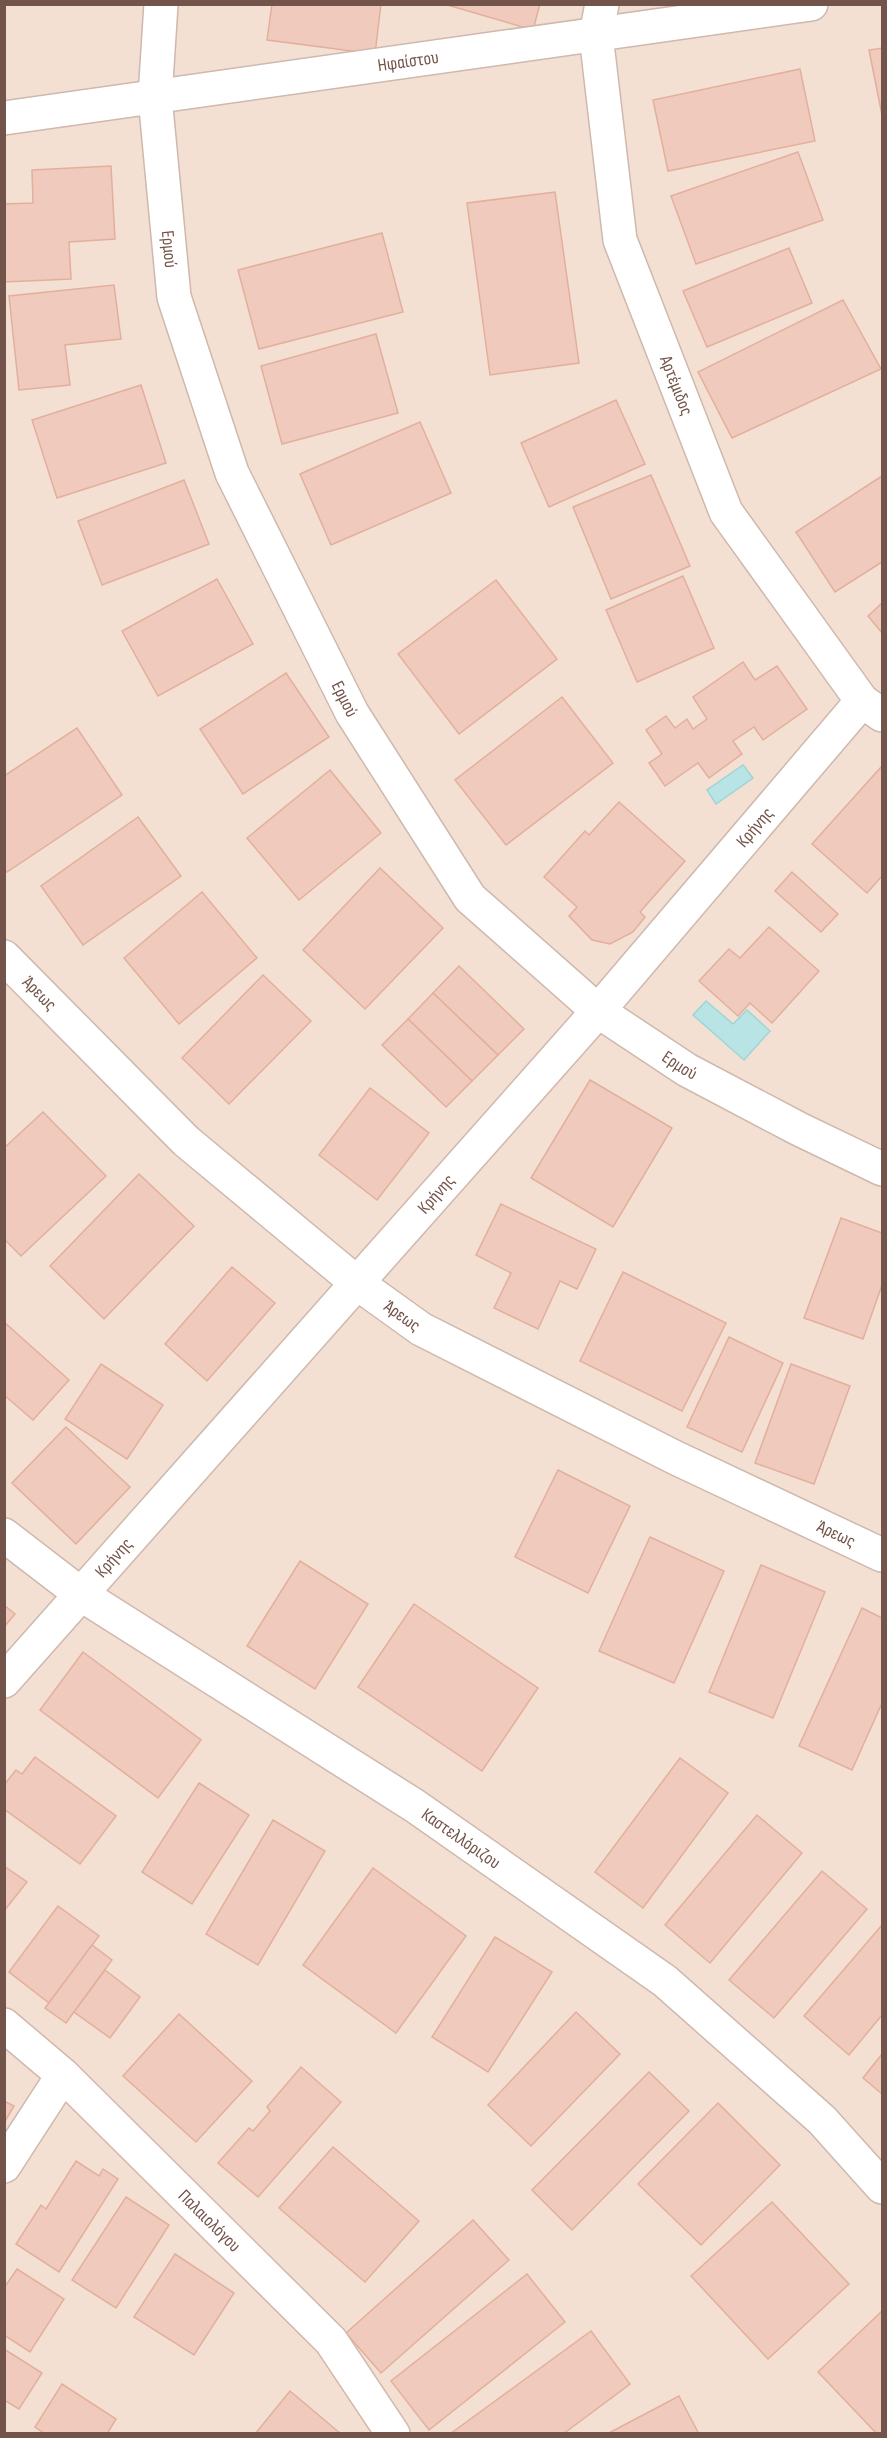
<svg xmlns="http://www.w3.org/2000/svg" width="887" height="2438" viewBox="0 0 887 2438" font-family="'Sofia Sans Condensed',sans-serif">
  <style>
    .residential { fill: #f3e0d2 }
    .water { fill: #b9e4e5; stroke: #9fd4d6; stroke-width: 1.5 }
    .building { fill: #f0cabc; stroke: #e3af9d; stroke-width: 1.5 }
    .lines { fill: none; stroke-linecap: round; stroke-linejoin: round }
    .street-casing { stroke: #cfb8ad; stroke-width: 36 }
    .secondary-casing { stroke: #d2b7ab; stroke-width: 36 }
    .street { stroke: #fff; stroke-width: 33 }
    .secondary { stroke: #fff; stroke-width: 33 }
    .labels { text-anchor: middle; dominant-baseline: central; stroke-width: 4.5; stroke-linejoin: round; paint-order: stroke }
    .street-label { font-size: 18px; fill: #73544a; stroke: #fff4ea }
  </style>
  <rect width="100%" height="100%" fill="#fcefe4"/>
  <rect class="residential" x="5" y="5" width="877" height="2428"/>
  <g class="water">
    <path d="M743 765 753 778 716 804 707 790Z"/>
    <path d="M706 1001 733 1024 747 1010 770 1031 744 1060 693 1015Z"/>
  </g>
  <g class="building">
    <path d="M272 4H381L375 54 267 40Z"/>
    <path d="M444 4H540L533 30Z"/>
    <path d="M882 48V115L869 50Z"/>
    <path d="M800 69 815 141 668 171 653 100Z"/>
    <path d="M798 152 823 220 696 264 671 196Z"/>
    <path d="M111 166 115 239 69 242 71 279 4 282V204L33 203 32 170Z"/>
    <path d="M555 192 579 363 490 375 467 203Z"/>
    <path d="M382 233 403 312 259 349 238 270Z"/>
    <path d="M789 248 812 303 707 347 683 291Z"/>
    <path d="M114 285 121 339 65 345 70 385 19 390 9 296Z"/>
    <path d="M843 300 881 369 732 438 698 372Z"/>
    <path d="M376 334 398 413 282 444 261 366Z"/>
    <path d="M141 385 166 463 57 498 32 420Z"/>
    <path d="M616 400 645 464 549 507 521 443Z"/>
    <path d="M420 422 451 493 331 545 300 474Z"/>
    <path d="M651 475 690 566 611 599 573 507Z"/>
    <path d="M882 476V562L835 592 796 532Z"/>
    <path d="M184 480 209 544 102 585 78 521Z"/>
    <path d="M683 576 714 648 637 682 606 610Z"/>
    <path d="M217 579 253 644 158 696 122 631Z"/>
    <path d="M496 580 557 659 459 734 398 654Z"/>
    <path d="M882 603V633L868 616Z"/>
    <path d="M743 662 755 680 777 666 807 709 763 740 754 727 733 741 742 754 709 778 698 763 665 786 649 763 662 754 646 730 666 716 675 728 687 719 693 729 707 719 693 697Z"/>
    <path d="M286 673 329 737 243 794 200 729Z"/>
    <path d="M562 697 613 763 506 845 455 780Z"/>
    <path d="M77 728 122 795 7 872 4 869V776Z"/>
    <path d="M882 766V876L867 893 812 844Z"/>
    <path d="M330 770 381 833 299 900 247 838Z"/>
    <path d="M619 802 685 861 640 912 645 917 633 932 610 944 592 940 569 916 577 907 544 877 585 831 589 835Z"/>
    <path d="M138 817 181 876 83 945 41 886Z"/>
    <path d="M380 868 443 928 365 1009 303 950Z"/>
    <path d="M792 872 838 914 821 932 775 891Z"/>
    <path d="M202 892 257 958 179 1024 124 958Z"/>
    <path d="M769 927 819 971 772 1023 750 1003 738 1016 699 981 729 949 740 958Z"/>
    <path d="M459 966 524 1029 498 1055 433 993Z"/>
    <path d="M263 975 311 1021 229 1104 182 1058Z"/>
    <path d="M433 993 498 1055 472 1081 408 1019Z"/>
    <path d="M408 1019 472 1081 446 1107 382 1045Z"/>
    <path d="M590 1080 672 1128 613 1227 531 1178Z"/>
    <path d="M370 1088 429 1133 377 1200 319 1155Z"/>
    <path d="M43 1112 106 1176 21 1256 4 1239V1148Z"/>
    <path d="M139 1174 194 1226 104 1319 50 1266Z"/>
    <path d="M501 1204 596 1249 577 1289 560 1281 538 1329 494 1308 511 1273 476 1255Z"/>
    <path d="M841 1218 882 1233V1285L863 1339 804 1318Z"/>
    <path d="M232 1267 275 1303 207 1381 165 1344Z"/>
    <path d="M623 1272 726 1323 682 1411 580 1361Z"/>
    <path d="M4 1322 69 1380 33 1420 4 1395Z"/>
    <path d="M729 1337 783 1363 742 1452 687 1427Z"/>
    <path d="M101 1364 163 1405 127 1459 65 1419Z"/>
    <path d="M791 1364 850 1386 814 1484 755 1463Z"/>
    <path d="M66 1427 130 1487 76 1544 12 1483Z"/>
    <path d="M558 1470 630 1506 588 1593 515 1557Z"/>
    <path d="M650 1537 724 1571 674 1683 599 1651Z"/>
    <path d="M300 1561 368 1604 315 1689 247 1646Z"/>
    <path d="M761 1565 825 1592 773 1718 709 1692Z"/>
    <path d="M414 1604 538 1688 482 1771 358 1687Z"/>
    <path d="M4 1605 15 1614 4 1627Z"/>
    <path d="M862 1608 882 1618V1703L852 1770 799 1746Z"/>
    <path d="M83 1652 201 1740 158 1798 40 1710Z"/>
    <path d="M35 1757 116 1816 80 1864 4 1809V1785L16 1770 22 1774Z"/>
    <path d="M680 1758 728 1793 643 1908 595 1872Z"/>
    <path d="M199 1783 249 1815 192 1904 142 1872Z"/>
    <path d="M757 1815 802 1853 710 1963 665 1925Z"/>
    <path d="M273 1820 325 1851 258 1965 206 1934Z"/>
    <path d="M4 1866 27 1882 4 1911Z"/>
    <path d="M373 1868 466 1936 396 2033 303 1965Z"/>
    <path d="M822 1871 867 1909 774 2018 729 1980Z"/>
    <path d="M58 1906 99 1936 49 2003 9 1972Z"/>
    <path d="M882 1925V2015L849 2055 804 2016Z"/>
    <path d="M495 1937 552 1972 488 2072 432 2037Z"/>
    <path d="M92 1945 112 1960 66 2023 45 2008Z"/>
    <path d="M105 1970 140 1997 110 2038 74 2012Z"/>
    <path d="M576 2012 620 2054 531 2146 488 2105Z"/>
    <path d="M179 2014 252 2081 196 2142 123 2076Z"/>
    <path d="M882 2054V2094L863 2078Z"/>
    <path d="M301 2067 341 2102 258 2197 218 2163 249 2128 253 2131 270 2111 267 2107Z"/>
    <path d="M649 2072 689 2111 572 2230 532 2190Z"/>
    <path d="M4 2101 14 2106 4 2123Z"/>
    <path d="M718 2103 780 2165 701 2245 638 2184Z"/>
    <path d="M333 2147 419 2221 365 2282 279 2208Z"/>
    <path d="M76 2161 99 2176 103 2169 118 2179 59 2272 16 2244 41 2205 46 2209Z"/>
    <path d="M126 2197 169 2225 116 2308 72 2280Z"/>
    <path d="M772 2202 849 2284 768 2359 691 2276Z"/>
    <path d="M473 2220 509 2260 381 2373 346 2333Z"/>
    <path d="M175 2254 234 2293 194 2355 134 2317Z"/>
    <path d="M17 2269 64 2299 30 2352 4 2335V2288Z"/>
    <path d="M527 2274 565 2322 429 2430 391 2381Z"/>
    <path d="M882 2311V2434H877L818 2372Z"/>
    <path d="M591 2331 630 2384 563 2434H450Z"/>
    <path d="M4 2349 42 2373 19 2409 4 2400Z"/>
    <path d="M62 2384 116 2419 107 2434H45L35 2427Z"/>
    <path d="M290 2391 341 2434H255Z"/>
    <path d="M679 2396 699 2434H607Z"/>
  </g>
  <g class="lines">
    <g class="street-casing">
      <g id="street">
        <path id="s1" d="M161 4 155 97 174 297 232 473 352 713 470 898 598 1011 687 1070 799 1129 882 1169"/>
        <path id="s2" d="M602 4 596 35 620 240 726 512 862 701 882 715"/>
        <path id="s3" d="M4 118 811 4"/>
        <path id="s4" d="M4 957 186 1141 357 1283 421 1329 676 1458 882 1555"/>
        <path id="s5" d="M4 1535 82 1595 415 1806 665 1981 822 2120 882 2187"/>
        <path id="s6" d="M4 1681 598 1011 862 701"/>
        <path d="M4 2166 63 2075"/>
      </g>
    </g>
    <g class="secondary-casing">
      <g id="secondary">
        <path id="s7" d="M4 2025 63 2075 331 2341 393 2434"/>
      </g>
    </g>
    <use href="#street" class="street"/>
    <use href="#secondary" class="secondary"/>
  </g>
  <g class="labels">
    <g class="street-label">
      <text stroke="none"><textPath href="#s3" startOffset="408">Ηφαίστου</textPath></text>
      <text stroke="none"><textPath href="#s1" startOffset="246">Ερμού</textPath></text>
      <text stroke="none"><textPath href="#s2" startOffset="394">Αρτέμιδος</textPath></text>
      <text stroke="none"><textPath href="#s1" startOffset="732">Ερμού</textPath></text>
      <text stroke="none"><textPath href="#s6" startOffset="1137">Κρήνης</textPath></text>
      <text stroke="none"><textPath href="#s4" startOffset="51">Άρεως</textPath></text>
      <text stroke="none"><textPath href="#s1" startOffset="1236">Ερμού</textPath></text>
      <text stroke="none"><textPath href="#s6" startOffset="651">Κρήνης</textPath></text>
      <text stroke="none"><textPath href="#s4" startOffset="537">Άρεως</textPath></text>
      <text stroke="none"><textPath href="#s4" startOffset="1023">Άρεως</textPath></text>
      <text stroke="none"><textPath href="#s6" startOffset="165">Κρήνης</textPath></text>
      <text stroke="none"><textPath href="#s5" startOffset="549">Καστελλόριζου</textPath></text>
      <text stroke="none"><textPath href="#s7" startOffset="284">Παλαιολόγου</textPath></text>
    </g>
  </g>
  <rect width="887" height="2438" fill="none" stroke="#73544a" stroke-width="12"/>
</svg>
